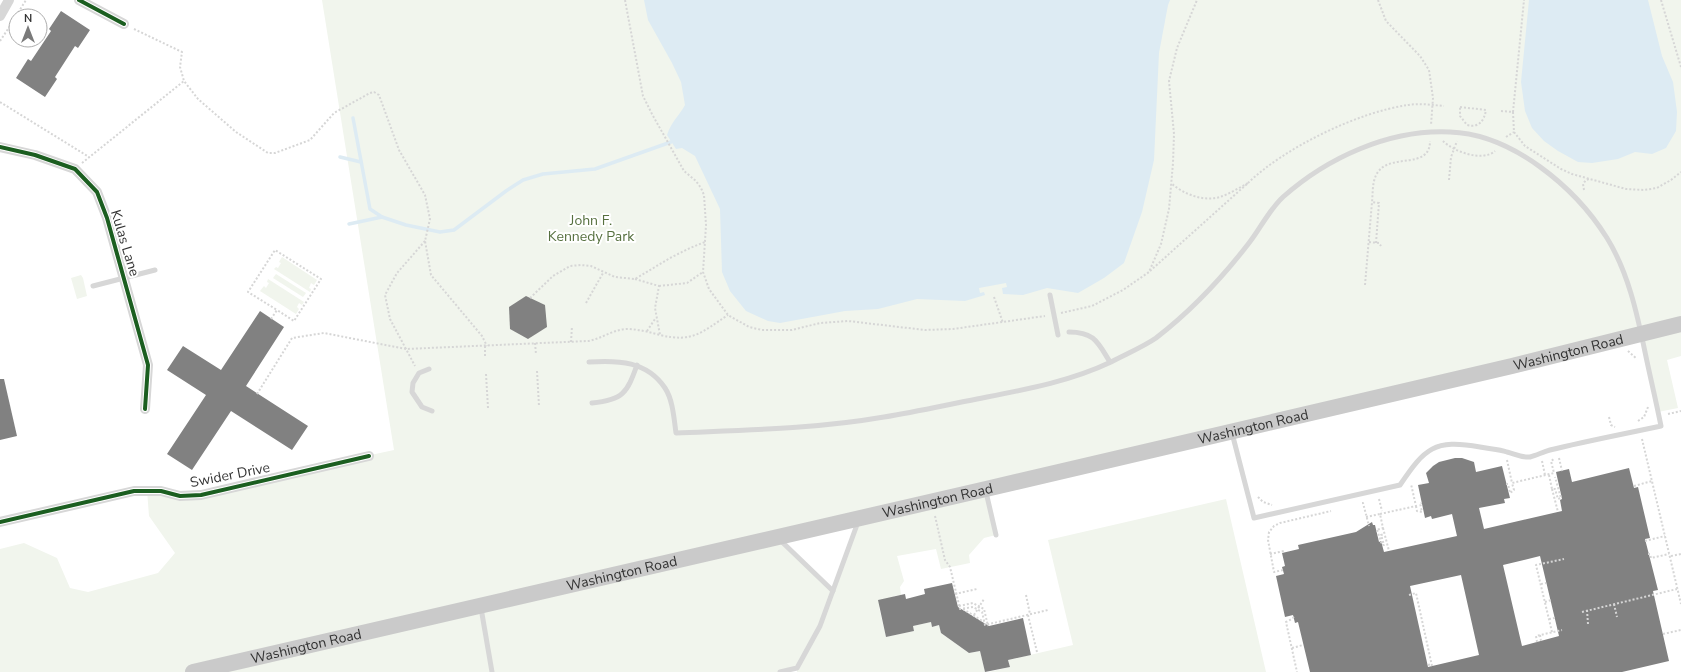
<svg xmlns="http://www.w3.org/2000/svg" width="1681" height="672" viewBox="0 0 1681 672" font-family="'Nunito Sans',sans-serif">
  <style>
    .green { fill: #f1f5ed; fill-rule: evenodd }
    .water { fill: #ddebf3 }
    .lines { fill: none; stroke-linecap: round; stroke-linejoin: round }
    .stream { stroke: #ddebf3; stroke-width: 3.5 }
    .building { fill: #818181; fill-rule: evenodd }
    .path { stroke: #d6d6d6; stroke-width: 2; stroke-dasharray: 2 2; stroke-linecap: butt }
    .lane { stroke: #d7d7d7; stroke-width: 5 }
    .street { stroke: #d7d7d7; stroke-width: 10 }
    .primary { stroke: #cacaca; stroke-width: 16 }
    .cycleway-casing { stroke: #fff; stroke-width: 6 }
    .cycleway { stroke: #1b5e20; stroke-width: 4 }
    .labels { text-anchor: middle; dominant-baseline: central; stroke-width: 4; stroke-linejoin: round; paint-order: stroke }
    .park-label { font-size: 14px; fill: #56703f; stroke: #fff }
    .street-label { font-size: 14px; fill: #333; stroke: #fff }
  </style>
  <rect width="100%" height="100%" fill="#fff"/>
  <g class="green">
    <path d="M322 0H1681V356L1667 360 1678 408 1658 412 1641 335 986 489 996 535 984 538 969 555 970 563 941 569 936 549 897 556 904 581 900 587 901 595 894 596 892 601 879 607 886 637 914 631 913 626 931 622 932 627 939 625 941 633 969 653 980 651 985 672H797V668L778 672H0V549L24 543 57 558 70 588 88 592 158 573 175 553 149 516 147 490 180 496 394 450ZM860 518 833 590 777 537Z"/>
    <path d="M282 257 317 280 314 285 311 283 309 288 311 289 310 292 274 269 276 267 278 268 281 263 279 262Z"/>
    <path d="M276 274 306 293 303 297 273 278Z"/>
    <path d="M81 275 83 278 87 296 77 299 71 278Z"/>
    <path d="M268 279 304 302 302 305 299 303 297 307 299 309 296 314 260 291 264 286 266 288 269 283 267 282Z"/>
    <path d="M1226 499 1266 672H988L1010 667 1008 660 1073 645 1048 540Z"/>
  </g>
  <g class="water">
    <path d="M644 0H1170L1168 5 1159 53 1154 160 1142 212 1124 263 1104 278 1078 293 1047 288 1023 295 1003 294 1002 288 1007 287 1006 283 979 288 980 293 984 292 985 295 965 301 917 299 878 309 845 311 780 323 768 321 746 311 730 291 722 272 720 209 695 156 682 148 676 149 667 135C671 122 679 116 685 105L681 82 672 63 648 20Z"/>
    <path d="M1529 0H1648L1662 56 1673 82 1677 112 1676 131 1666 148 1652 154 1635 152 1618 159 1592 163 1578 162 1558 151 1544 141 1532 128 1525 111 1521 82Z"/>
  </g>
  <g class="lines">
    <g class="stream">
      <path d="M353 118 370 209 382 217 406 225 440 232 454 230 506 191 523 180 543 174 595 169 671 142"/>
      <path d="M340 157 361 162"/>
      <path d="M349 224 382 217"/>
    </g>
  </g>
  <g class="building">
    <path d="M61 11 90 30 78 48 75 46 55 77 57 79 45 97 16 78 28 59 31 61 51 31 49 29Z"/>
    <path d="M526 296 545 305 547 327 528 339 510 329 509 307Z"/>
    <path d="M260 311 284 327 246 386 308 426 292 450 231 411 192 470 167 454 206 395 167 370 183 346 221 370Z"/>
    <path d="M0 379H4L17 436 0 440Z"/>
    <path d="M1455 458H1462L1474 462 1476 472 1502 466 1510 498 1504 499 1505 503 1479 508 1484 529 1562 511 1560 500 1562 499 1556 472 1569 469 1572 482 1629 468 1634 488 1638 487 1650 538 1645 539 1658 590 1653 591 1669 661 1622 672H1310L1298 622 1295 623 1293 615 1285 617 1276 576 1284 574 1282 567 1285 566 1282 553 1299 549 1298 545 1356 532 1372 522 1373 525H1375L1379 542 1381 541 1384 552 1457 536 1452 514 1432 519 1431 516 1425 518 1418 485 1429 483 1426 473 1433 466 1439 462ZM1540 556 1559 636 1522 646 1503 565ZM1461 575 1479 655 1428 667 1410 586Z"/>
    <path d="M952 583 958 607 989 626 1023 618 1031 655 1008 660 1010 667 985 672 980 651 969 653 941 633 939 625 932 627 931 622 913 626 914 631 886 637 878 600 905 594 906 599 925 594 924 589Z"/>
  </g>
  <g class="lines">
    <g class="path">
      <path d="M625 0 643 96 652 114 684 171 696 181 701 188 704 195 706 225 703 272 709 289 728 315 749 327 762 330H792L820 323 848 321 925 330 953 329 1045 316"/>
      <path d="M1378 0 1386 21 1420 56 1429 70 1433 98 1431 125"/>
      <path d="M1661 0 1681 67"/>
      <path d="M16 16 26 0"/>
      <path d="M134 29 182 52 180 67 184 81"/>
      <path d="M0 41 16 17"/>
      <path d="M0 102 89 157"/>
      <path d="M1460 107 1486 110C1484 121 1479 128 1467 125L1460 116Z"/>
      <path d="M1501 111 1513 112 1514 132 1525 146 1561 169 1572 174 1626 189 1644 190 1657 188 1671 180 1681 172"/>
      <path d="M1513 112 1524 0"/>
      <path d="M1506 137 1514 132"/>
      <path d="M1443 141C1454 152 1483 162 1495 151"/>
      <path d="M82 163 184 81 198 99 236 132 268 153H275L310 140 334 113 370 93 374 92 379 95 399 150 425 195 430 219 425 241 431 275 482 336 487 346"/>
      <path d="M1449 180 1451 157 1457 141"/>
      <path d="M1248 183C1284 148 1358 112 1408 105 1420 103 1432 105 1444 106"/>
      <path d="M1584 190 1583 184 1586 180 1589 179"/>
      <path d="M425 241 397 273 385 295 390 319 406 349 588 341C601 339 612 330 626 329 638 329 649 332 660 335 693 343 702 332 728 315"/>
      <path d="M1369 242 1379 243 1381 246"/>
      <path d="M1376 243 1379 203 1372 202C1373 192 1372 180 1378 172 1391 153 1430 170 1430 141"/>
      <path d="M1150 271 1248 183C1239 188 1229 194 1220 197 1203 202 1184 194 1172 184"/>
      <path d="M635 279 659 286 655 308 660 335"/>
      <path d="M1365 285 1372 202"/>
      <path d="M659 286 687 283 703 272"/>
      <path d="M994 297 1003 323"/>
      <path d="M530 298 553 276 570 266 581 265 591 266 615 277 635 279 670 258 690 248 705 242"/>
      <path d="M586 303 603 273"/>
      <path d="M1061 313 1092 306 1123 290 1149 272 1161 244 1169 209 1173 163 1174 134 1169 81 1177 48 1197 0"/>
      <path d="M271 319 277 310 248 292 275 250 321 279 294 321 277 310"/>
      <path d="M647 331 655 319"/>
      <path d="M571 342 572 326"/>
      <path d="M535 343 536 354"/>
      <path d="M485 346V356"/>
      <path d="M1628 351 1637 359"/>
      <path d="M537 371 539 406"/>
      <path d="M486 374 488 408"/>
      <path d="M257 394 292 338 324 333 406 349 415 366"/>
      <path d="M1668 414 1681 411"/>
      <path d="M1609 417 1611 425 1615 427"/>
      <path d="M1638 421 1644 417 1648 407"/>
      <path d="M1642 439 1681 604"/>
      <path d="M1559 458 1562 471"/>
      <path d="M1507 460 1512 483 1554 473 1551 461 1554 459"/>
      <path d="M1542 461 1545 475"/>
      <path d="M1549 475 1552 489H1555L1558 499 1561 498 1555 477"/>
      <path d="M1506 484H1508L1510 493 1514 490 1512 483"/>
      <path d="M1634 486 1652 481"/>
      <path d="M1552 489 1558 512"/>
      <path d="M1258 497 1263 502 1272 505"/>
      <path d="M1379 499 1382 511"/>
      <path d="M1362 503H1363L1369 526"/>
      <path d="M1416 506 1417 511 1422 512 1420 503H1422"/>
      <path d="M1380 514 1416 506 1411 484"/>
      <path d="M935 516 945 560 950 567 960 609 973 607 982 612 985 625 1048 610"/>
      <path d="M1366 517 1380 514 1383 528 1376 530"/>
      <path d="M1383 528 1389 551"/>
      <path d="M1377 530 1382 545H1384L1381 535 1384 534"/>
      <path d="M1645 541 1665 536"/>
      <path d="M1270 554 1284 551V552"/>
      <path d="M1648 554H1650L1651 558 1669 554"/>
      <path d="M1671 556 1681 554"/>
      <path d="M1283 570 1274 572 1268 540 1269 532 1274 526 1280 523 1331 511"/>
      <path d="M1541 584 1546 583"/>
      <path d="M955 594 977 589"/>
      <path d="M1026 595 1030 614"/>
      <path d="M1409 595 1416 593 1432 666"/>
      <path d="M1545 602 1551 600"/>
      <path d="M1614 604 1617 617"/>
      <path d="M959 606 973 603 984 609 988 626"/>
      <path d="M963 609 984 622"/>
      <path d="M1587 610 1588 624"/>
      <path d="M1582 612 1677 589"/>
      <path d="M974 615 984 599"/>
      <path d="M1028 615 1037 652"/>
      <path d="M1294 617 1290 620 1286 622 1297 672"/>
      <path d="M1549 619 1555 618"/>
      <path d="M1552 632 1536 565 1564 559"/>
      <path d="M1663 634 1681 630"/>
      <path d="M1540 635 1541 641"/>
      <path d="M1537 642 1536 636 1562 630"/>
      <path d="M1292 648 1303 645"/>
      <path d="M1428 665 1432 664"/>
    </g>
    <g class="lane">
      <path d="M93 286 155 270"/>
      <path d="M1050 295 1058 335"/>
      <path d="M1069 332C1095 332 1098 343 1110 362"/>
      <path d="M589 362C618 360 647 361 665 388 673 400 674 419 676 433 745 430 815 429 884 417 915 412 946 405 977 399 1023 390 1069 382 1111 362 1126 354 1143 347 1156 338 1191 311 1222 278 1249 243 1260 229 1269 210 1283 197 1327 158 1389 129 1450 132 1512 134 1575 187 1607 238 1628 272 1637 313 1645 352 1650 376 1656 401 1661 426 1624 434 1587 441 1550 450 1543 452 1537 455 1530 457 1521 458 1515 454 1507 452 1498 449 1489 449 1480 447 1434 439 1425 448 1400 485L1254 518 1232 433"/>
      <path d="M429 369 419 373 413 383 412 392 422 407 432 411"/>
      <path d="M592 403C623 400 627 393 637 365"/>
      <path d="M986 492 996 535"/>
      <path d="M779 539 833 591"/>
      <path d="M481 608 492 672"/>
      <path d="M780 672 797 668 820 626 858 522"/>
    </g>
    <g class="street">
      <path d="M79 0 124 24"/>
      <path d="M0 16 9 0"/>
      <path d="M0 147 35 155 75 169 97 192 107 218 148 365 145 409"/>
      <path d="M0 522 134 491H161L180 496 201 495 369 456"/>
    </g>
    <path class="primary" id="s1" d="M193 672 986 489 1512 366 1681 324"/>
    <g class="cycleway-casing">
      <g id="cycleway">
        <path d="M79 0 124 24"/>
        <path d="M0 147 35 155 75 169 97 192 107 218 148 365 145 409"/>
        <path d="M0 522 134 491H161L180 496 201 495 369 456"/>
      </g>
    </g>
    <use href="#cycleway" class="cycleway"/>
  </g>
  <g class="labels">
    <g class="park-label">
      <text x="591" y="220">John F.<tspan x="591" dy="16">Kennedy Park</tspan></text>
    </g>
    <g class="street-label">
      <text transform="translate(125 243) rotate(73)">Kulas Lane</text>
      <text stroke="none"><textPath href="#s1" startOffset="1412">Washington Road</textPath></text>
      <text stroke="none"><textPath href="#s1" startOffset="1088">Washington Road</textPath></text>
      <text transform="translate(230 475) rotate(-11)">Swider Drive</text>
      <text stroke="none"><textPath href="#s1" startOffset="764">Washington Road</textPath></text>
      <text stroke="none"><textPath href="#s1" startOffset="440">Washington Road</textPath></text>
      <text stroke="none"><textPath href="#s1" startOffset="116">Washington Road</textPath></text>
    </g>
  </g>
  <g transform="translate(28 28)"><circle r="19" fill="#ffffff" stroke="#adadad"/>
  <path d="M0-3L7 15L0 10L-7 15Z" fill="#7a7a7a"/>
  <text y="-6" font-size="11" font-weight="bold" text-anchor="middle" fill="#333333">N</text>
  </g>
</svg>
